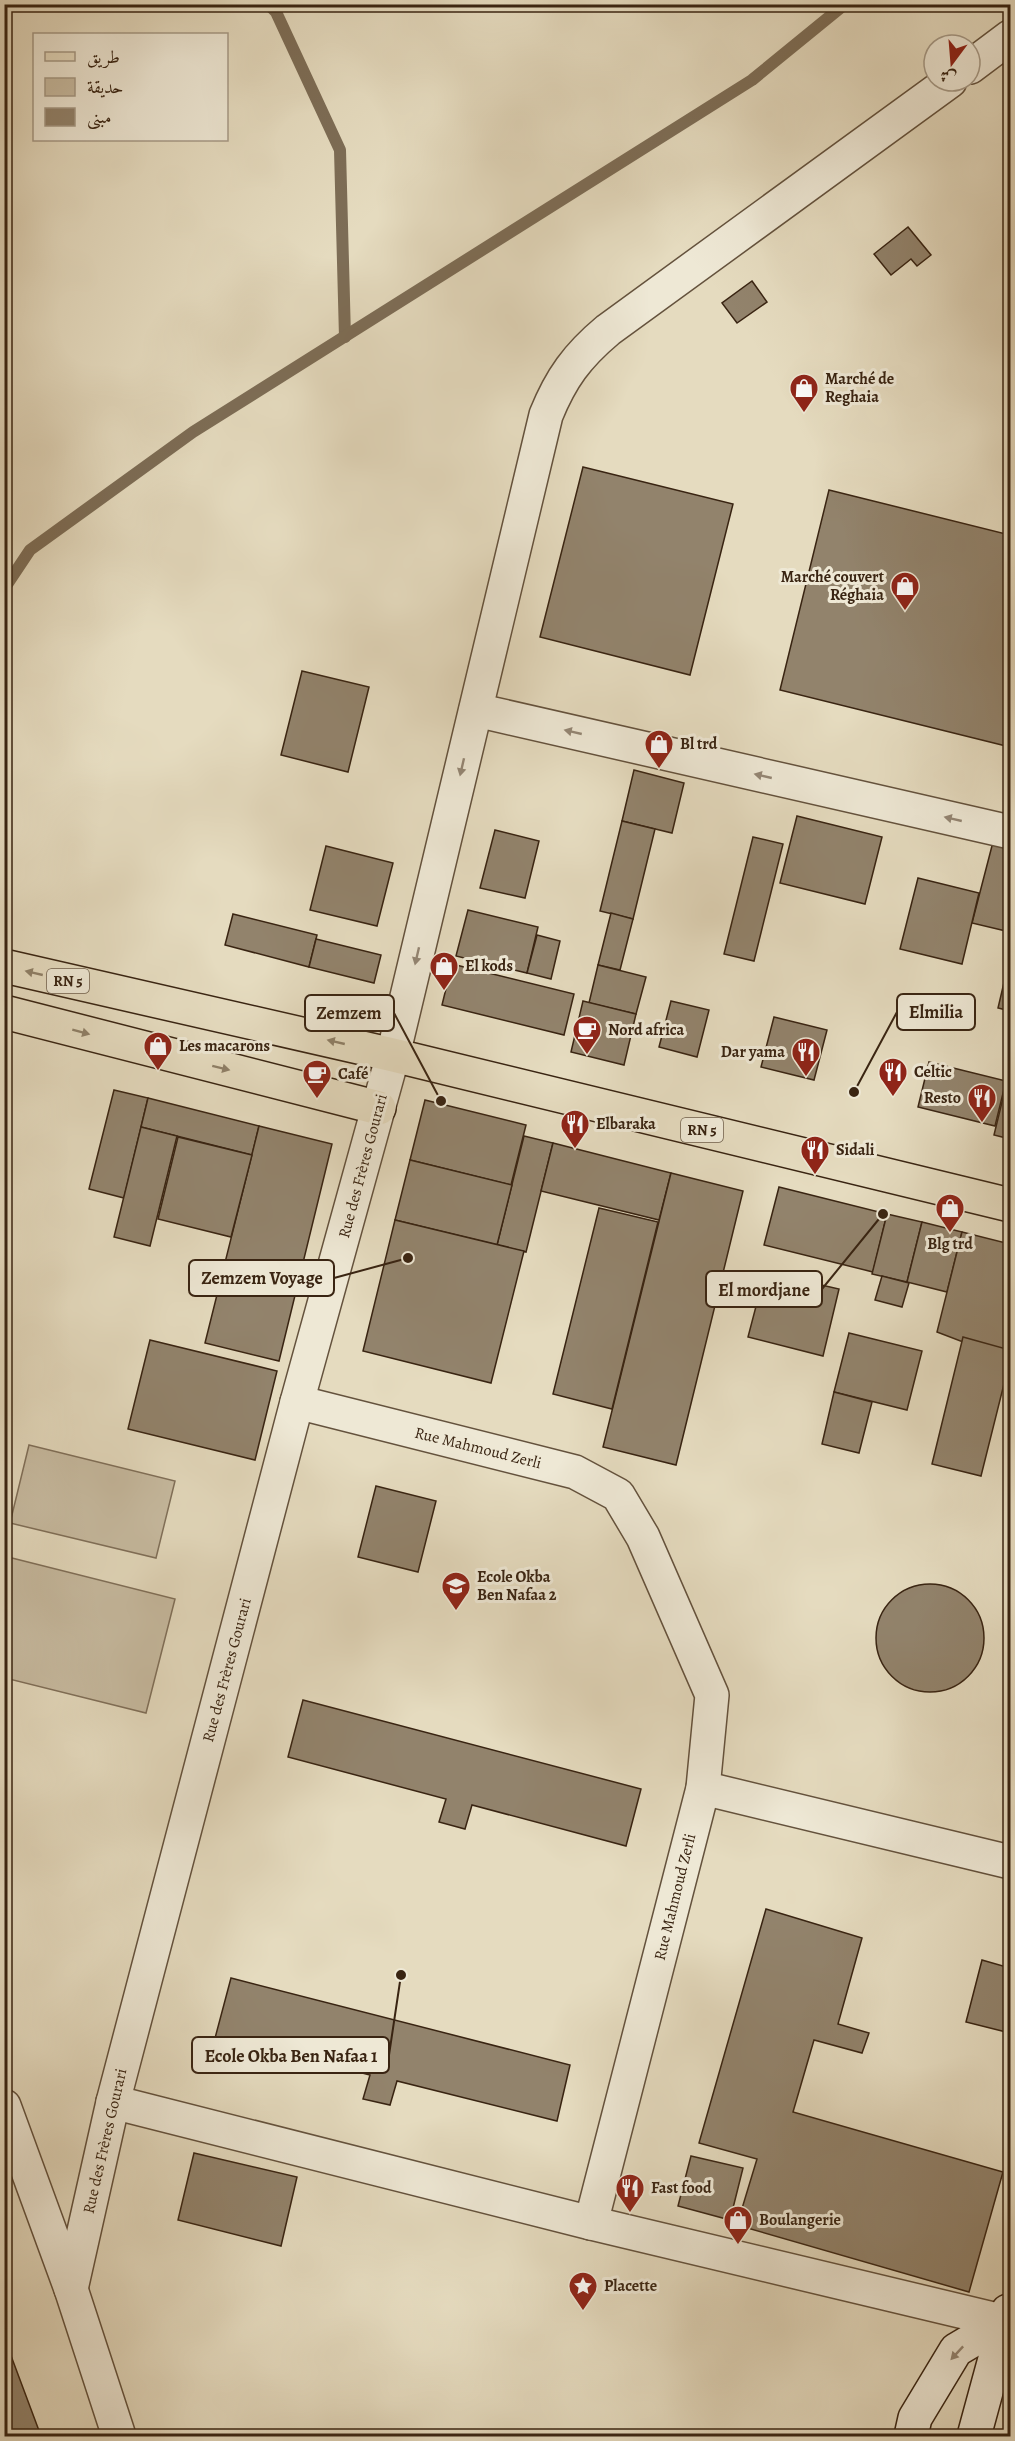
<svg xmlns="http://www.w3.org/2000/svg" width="1015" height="2441" viewBox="0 0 1015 2441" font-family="Alegreya,Amiri,serif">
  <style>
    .green { fill: #c8bca2; stroke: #80705a; stroke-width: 1.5 }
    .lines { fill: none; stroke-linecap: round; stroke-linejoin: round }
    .stream { stroke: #7d6d56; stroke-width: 12 }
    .building { fill: #92836c; stroke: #392412; stroke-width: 1.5 }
    .street-casing { stroke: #64523d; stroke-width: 36 }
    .secondary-casing { stroke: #392412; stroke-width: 36 }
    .primary-casing { stroke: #392412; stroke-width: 36 }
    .street { stroke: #eee8d5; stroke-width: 33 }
    .secondary { stroke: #eee8d5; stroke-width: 33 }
    .primary { stroke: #e5dbbf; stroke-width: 33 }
    .oneway { fill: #948674 }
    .oneway2 { fill: #8f8068 }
    .labels { text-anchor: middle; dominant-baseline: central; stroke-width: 6; stroke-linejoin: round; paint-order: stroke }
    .shield { fill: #eee8d5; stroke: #6f5f4c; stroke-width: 1.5 }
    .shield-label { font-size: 15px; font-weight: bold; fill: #392412 }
    .poi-label { font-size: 16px; font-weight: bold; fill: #392412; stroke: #eee8d5; text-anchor: start }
    .street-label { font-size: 16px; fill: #392412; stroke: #eee8d5 }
    .leader { fill: none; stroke: #392412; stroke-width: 2 }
    .callout-dot { fill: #392412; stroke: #eee8d5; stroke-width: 2 }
    .callout { fill: #eee8d5; stroke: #392412; stroke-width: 2 }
    .callout-label { font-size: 18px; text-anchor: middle; font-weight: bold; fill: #392412 }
  </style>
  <rect width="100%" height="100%" fill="#e5dbbf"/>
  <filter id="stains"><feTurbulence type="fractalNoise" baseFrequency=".00333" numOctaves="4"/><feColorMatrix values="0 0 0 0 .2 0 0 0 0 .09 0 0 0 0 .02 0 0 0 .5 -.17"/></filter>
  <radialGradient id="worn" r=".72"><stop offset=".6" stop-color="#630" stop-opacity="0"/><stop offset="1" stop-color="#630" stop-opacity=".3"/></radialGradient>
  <g class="green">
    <path d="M29 1445 175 1481 156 1558 10 1523Z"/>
    <path d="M4 1556 175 1599 146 1713 5 1678Z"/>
  </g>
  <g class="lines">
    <g class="stream">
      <path d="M268 4 276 12 340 150 345 337"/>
      <path d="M4 589 30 550 193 432 752 80 845 4"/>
    </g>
  </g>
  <g class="building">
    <path d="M908 227 931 255 917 266 911 259 891 275 874 254Z"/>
    <path d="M752 281 767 302 737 323 722 303Z"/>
    <path d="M583 467 733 504 690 675 540 637Z"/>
    <path d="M829 490 1010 535V747L780 690Z"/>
    <path d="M302 671 369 687 348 772 281 755Z"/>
    <path d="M634 770 684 783 672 833 622 821Z"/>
    <path d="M797 816 882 837 865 904 780 883Z"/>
    <path d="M622 821 655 829 633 919 600 911Z"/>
    <path d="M495 830 539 841 525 898 480 888Z"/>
    <path d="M753 837 783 844 754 961 724 954Z"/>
    <path d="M993 842 1010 847V932L972 923Z"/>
    <path d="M326 846 393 863 377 926 310 910Z"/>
    <path d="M918 878 979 893 962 964 900 949Z"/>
    <path d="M468 910 538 927 527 973 456 956Z"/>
    <path d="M611 913 633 919 620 970 598 965Z"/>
    <path d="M233 914 317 935 309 967 225 945Z"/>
    <path d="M537 935 560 941 551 979 527 973Z"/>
    <path d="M316 939 381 955 374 983 309 967Z"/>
    <path d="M1010 957V1011L998 1008Z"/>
    <path d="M452 964 574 994 564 1035 442 1005Z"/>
    <path d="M598 965 646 977 636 1014 589 1003Z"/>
    <path d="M583 1001 636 1014 624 1065 571 1052Z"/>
    <path d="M671 1001 709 1010 697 1057 659 1047Z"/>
    <path d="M774 1017 827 1030 814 1080 761 1067Z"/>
    <path d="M929 1062 1006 1081 995 1126 918 1107Z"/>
    <path d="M1010 1069V1139L994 1135Z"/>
    <path d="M114 1090 148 1098 124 1198 89 1189Z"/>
    <path d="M148 1098 259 1126 252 1155 141 1127Z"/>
    <path d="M425 1100 526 1125 511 1185 410 1160Z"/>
    <path d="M259 1126 332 1144 279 1361 205 1343Z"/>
    <path d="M141 1127 177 1136 150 1246 114 1237Z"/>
    <path d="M524 1136 553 1143 526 1252 497 1245Z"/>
    <path d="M178 1137 252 1155 231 1237 158 1219Z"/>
    <path d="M553 1143 671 1173 659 1220 541 1191Z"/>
    <path d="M410 1160 512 1185 497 1245 395 1220Z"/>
    <path d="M671 1173 743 1191 676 1465 603 1447Z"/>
    <path d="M779 1187 887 1214 873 1272 764 1245Z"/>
    <path d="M599 1208 658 1222 612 1409 553 1394Z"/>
    <path d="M887 1214 922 1222 907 1282 872 1274Z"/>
    <path d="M395 1220 524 1251 491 1383 363 1351Z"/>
    <path d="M922 1222 962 1232 947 1292 907 1282Z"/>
    <path d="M962 1232 1010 1244V1360L937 1332Z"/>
    <path d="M765 1272 839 1289 823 1356 748 1337Z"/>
    <path d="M882 1276 909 1283 902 1307 875 1300Z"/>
    <path d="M849 1333 922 1351 907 1410 834 1392Z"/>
    <path d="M963 1337 1010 1350V1360L981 1476 932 1464Z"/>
    <path d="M150 1340 277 1371 255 1460 128 1429Z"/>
    <path d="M834 1392 872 1402 859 1453 822 1444Z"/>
    <path d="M376 1486 436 1501 418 1572 358 1557Z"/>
    <circle cx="930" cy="1638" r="54"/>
    <path d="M303 1700 641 1789 626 1846 472 1805 465 1829 439 1822 446 1799 288 1757Z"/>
    <path d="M766 1909 862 1938 838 2024 869 2033 862 2053 814 2040 793 2112 1003 2172 969 2292 737 2225 757 2159 699 2143Z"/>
    <path d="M982 1960 1010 1968V2033L966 2022Z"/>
    <path d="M231 1978 570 2065 557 2121 397 2081 390 2105 363 2099 370 2075 241 2042 235 2063 210 2057Z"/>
    <path d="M194 2153 297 2177 281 2246 178 2220Z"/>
    <path d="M691 2156 743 2168 730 2220 678 2206Z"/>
    <path d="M4 2337 41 2436H4Z"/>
  </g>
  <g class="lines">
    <g class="street-casing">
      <g id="street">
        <path d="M970 67 1010 37"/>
        <path d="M476 710 1010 832"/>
        <path d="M297 1402 575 1472 618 1495 643 1537 712 1695 703 1788 591 2223 1010 2323"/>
        <path d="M703 1788 1010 1862"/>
        <path d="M113 2102 591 2223"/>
        <path d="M4 2106 71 2289 119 2436"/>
        <path d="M71 2289 113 2102 297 1402 393 1055 546 415C561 378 577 356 608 330L950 81"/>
      </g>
    </g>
    <g class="secondary-casing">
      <g id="secondary">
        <path d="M911 2436 915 2418 956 2350 1005 2321"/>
        <path d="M974 2436 1008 2311"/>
      </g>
    </g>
    <g class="primary-casing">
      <g id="primary">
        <path d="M4 966 393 1055 1010 1205"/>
        <path d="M4 1012 379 1108"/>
      </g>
    </g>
    <use href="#street" class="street"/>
    <use href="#secondary" class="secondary"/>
    <use href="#primary" class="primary"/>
  </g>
  <defs><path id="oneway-solid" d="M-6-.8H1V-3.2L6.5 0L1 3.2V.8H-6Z" transform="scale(1.5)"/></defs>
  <g class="oneway">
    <use href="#oneway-solid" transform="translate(573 732) rotate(-167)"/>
    <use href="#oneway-solid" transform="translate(462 767) rotate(103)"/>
    <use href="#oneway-solid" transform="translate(763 776) rotate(-167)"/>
    <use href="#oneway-solid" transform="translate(953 819) rotate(-167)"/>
    <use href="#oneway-solid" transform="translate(417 956) rotate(103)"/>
    <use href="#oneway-solid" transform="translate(957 2353) rotate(133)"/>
  </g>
  <g class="oneway2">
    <use href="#oneway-solid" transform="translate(34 973) rotate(-167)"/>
    <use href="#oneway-solid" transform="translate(81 1032) rotate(15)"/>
    <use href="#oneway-solid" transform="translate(336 1042) rotate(-167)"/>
    <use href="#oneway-solid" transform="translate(221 1068) rotate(14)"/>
  </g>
  <defs>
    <g id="shop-pin" transform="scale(1.5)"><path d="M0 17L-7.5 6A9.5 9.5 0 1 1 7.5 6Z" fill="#8f2418" stroke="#eee8d5"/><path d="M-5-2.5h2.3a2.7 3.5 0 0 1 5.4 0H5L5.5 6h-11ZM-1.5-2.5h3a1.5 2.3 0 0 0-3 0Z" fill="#fff"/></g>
    <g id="cafe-pin" transform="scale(1.5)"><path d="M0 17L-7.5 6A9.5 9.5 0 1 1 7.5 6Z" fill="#8f2418" stroke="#eee8d5"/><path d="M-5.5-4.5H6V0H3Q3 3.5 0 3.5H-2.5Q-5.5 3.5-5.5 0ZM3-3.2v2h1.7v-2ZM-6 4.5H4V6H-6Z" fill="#fff"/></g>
    <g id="restaurant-pin" transform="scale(1.5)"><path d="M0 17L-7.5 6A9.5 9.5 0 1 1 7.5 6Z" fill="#8f2418" stroke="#eee8d5"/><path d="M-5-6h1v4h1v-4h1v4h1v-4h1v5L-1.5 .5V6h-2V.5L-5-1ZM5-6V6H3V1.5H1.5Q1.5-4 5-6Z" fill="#fff"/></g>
    <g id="school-pin" transform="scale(1.5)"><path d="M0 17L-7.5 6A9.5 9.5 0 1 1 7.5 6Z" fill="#8f2418" stroke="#eee8d5"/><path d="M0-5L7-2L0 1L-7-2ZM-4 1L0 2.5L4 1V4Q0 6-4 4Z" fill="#fff"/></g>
    <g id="sight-pin" transform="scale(1.5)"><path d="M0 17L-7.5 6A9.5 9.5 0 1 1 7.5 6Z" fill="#8f2418" stroke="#eee8d5"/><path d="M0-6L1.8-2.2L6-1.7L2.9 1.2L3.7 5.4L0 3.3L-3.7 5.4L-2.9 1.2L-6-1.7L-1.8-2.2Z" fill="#fff"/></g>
  </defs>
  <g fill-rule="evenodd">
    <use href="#shop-pin" x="804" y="388"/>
    <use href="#shop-pin" x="905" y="586"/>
    <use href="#shop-pin" x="659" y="744"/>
    <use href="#shop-pin" x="444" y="966"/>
    <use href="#cafe-pin" x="587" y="1030"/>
    <use href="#shop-pin" x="158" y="1046"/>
    <use href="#restaurant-pin" x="806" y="1052"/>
    <use href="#restaurant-pin" x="893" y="1072"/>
    <use href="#cafe-pin" x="317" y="1074"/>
    <use href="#restaurant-pin" x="982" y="1098"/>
    <use href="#restaurant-pin" x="575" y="1124"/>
    <use href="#restaurant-pin" x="815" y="1150"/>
    <use href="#shop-pin" x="950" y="1208"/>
    <use href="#school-pin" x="456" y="1586"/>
    <use href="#restaurant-pin" x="630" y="2188"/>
    <use href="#shop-pin" x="738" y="2220"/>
    <use href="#sight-pin" x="583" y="2286"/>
  </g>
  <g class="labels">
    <g class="shield">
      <rect x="47" y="969" width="42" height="24" rx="4.5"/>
      <rect x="681" y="1118" width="42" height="24" rx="4.5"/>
    </g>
    <g class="shield-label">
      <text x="68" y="981">RN 5</text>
      <text x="702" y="1130">RN 5</text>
    </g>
    <g class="poi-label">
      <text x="825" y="379">Marché de<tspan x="825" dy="18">Reghaia</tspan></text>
      <text x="884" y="577" text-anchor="end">Marché couvert<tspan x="884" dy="18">Réghaia</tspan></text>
      <text x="680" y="744">Bl trd</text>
      <text x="465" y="966">El kods</text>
      <text x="608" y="1030">Nord africa</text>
      <text x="179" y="1046">Les macarons</text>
      <text x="785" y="1052" text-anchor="end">Dar yama</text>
      <text x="914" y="1072">Celtic</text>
      <text x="338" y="1074">Café</text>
      <text x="961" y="1098" text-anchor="end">Resto</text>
      <text x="596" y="1124">Elbaraka</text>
      <text x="836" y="1150">Sidali</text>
      <text x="950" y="1244" text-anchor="middle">Blg trd</text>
      <text x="477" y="1577">Ecole Okba<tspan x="477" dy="18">Ben Nafaa 2</tspan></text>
      <text x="651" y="2188">Fast food</text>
      <text x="759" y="2220">Boulangerie</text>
      <text x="604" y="2286">Placette</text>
    </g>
    <g class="street-label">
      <text transform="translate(363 1166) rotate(-75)">Rue des Frères Gourari</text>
      <text transform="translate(478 1448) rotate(14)">Rue Mahmoud Zerli</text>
      <text transform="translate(227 1670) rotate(-75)">Rue des Frères Gourari</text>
      <text transform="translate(675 1897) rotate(-76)">Rue Mahmoud Zerli</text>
      <text transform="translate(105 2141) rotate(-77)">Rue des Frères Gourari</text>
    </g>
  </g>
  <path class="leader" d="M854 1092L897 1012M441 1101L394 1013M408 1258L334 1278M883 1214L822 1289M401 1975L389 2055"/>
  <g class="callout-dot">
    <circle cx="854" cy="1092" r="6"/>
    <circle cx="441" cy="1101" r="6"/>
    <circle cx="408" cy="1258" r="6"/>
    <circle cx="883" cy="1214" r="6"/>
    <circle cx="401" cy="1975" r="6"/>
  </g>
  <g class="callout">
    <rect x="897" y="994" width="78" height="36" rx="6"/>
    <rect x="305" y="995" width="89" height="36" rx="6"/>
    <rect x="189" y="1260" width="145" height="36" rx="6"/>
    <rect x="706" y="1271" width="116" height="36" rx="6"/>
    <rect x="192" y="2037" width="197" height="36" rx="6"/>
  </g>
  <g class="callout-label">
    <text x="936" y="1018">Elmilia</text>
    <text x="349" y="1019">Zemzem</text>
    <text x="262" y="1284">Zemzem Voyage</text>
    <text x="764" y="1296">El mordjane</text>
    <text x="291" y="2062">Ecole Okba Ben Nafaa 1</text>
  </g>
  <rect width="1015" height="2441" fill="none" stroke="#e5dbbf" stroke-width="24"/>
  <rect x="6" y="6" width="1003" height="2429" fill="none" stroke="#392412" stroke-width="3"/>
  <rect x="12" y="12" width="991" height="2417" fill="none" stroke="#392412" stroke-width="1.5"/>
  <rect x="33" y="33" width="195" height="108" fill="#eee8d5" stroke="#a69a87" stroke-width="1.5"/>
  <rect x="45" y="52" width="30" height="9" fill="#e5dbbf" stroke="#a69a87" stroke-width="1.5"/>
  <text x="87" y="63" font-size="18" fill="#392412">طريق</text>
  <rect x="45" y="78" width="30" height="18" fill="#c8bca2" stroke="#a69a87" stroke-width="1.5"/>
  <text x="87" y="93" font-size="18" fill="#392412">حديقة</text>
  <rect x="45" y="108" width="30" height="18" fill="#92836c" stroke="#a69a87" stroke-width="1.5"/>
  <text x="87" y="123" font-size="18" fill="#392412">مبنى</text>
  <g transform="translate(952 63) rotate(196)"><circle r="28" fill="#eee8d5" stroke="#a69a87" stroke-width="1.5"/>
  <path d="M0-4.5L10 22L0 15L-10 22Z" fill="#8f2418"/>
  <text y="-9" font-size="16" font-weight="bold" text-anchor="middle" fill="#392412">ش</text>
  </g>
  <rect width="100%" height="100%" filter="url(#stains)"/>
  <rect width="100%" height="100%" fill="url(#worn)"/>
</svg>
